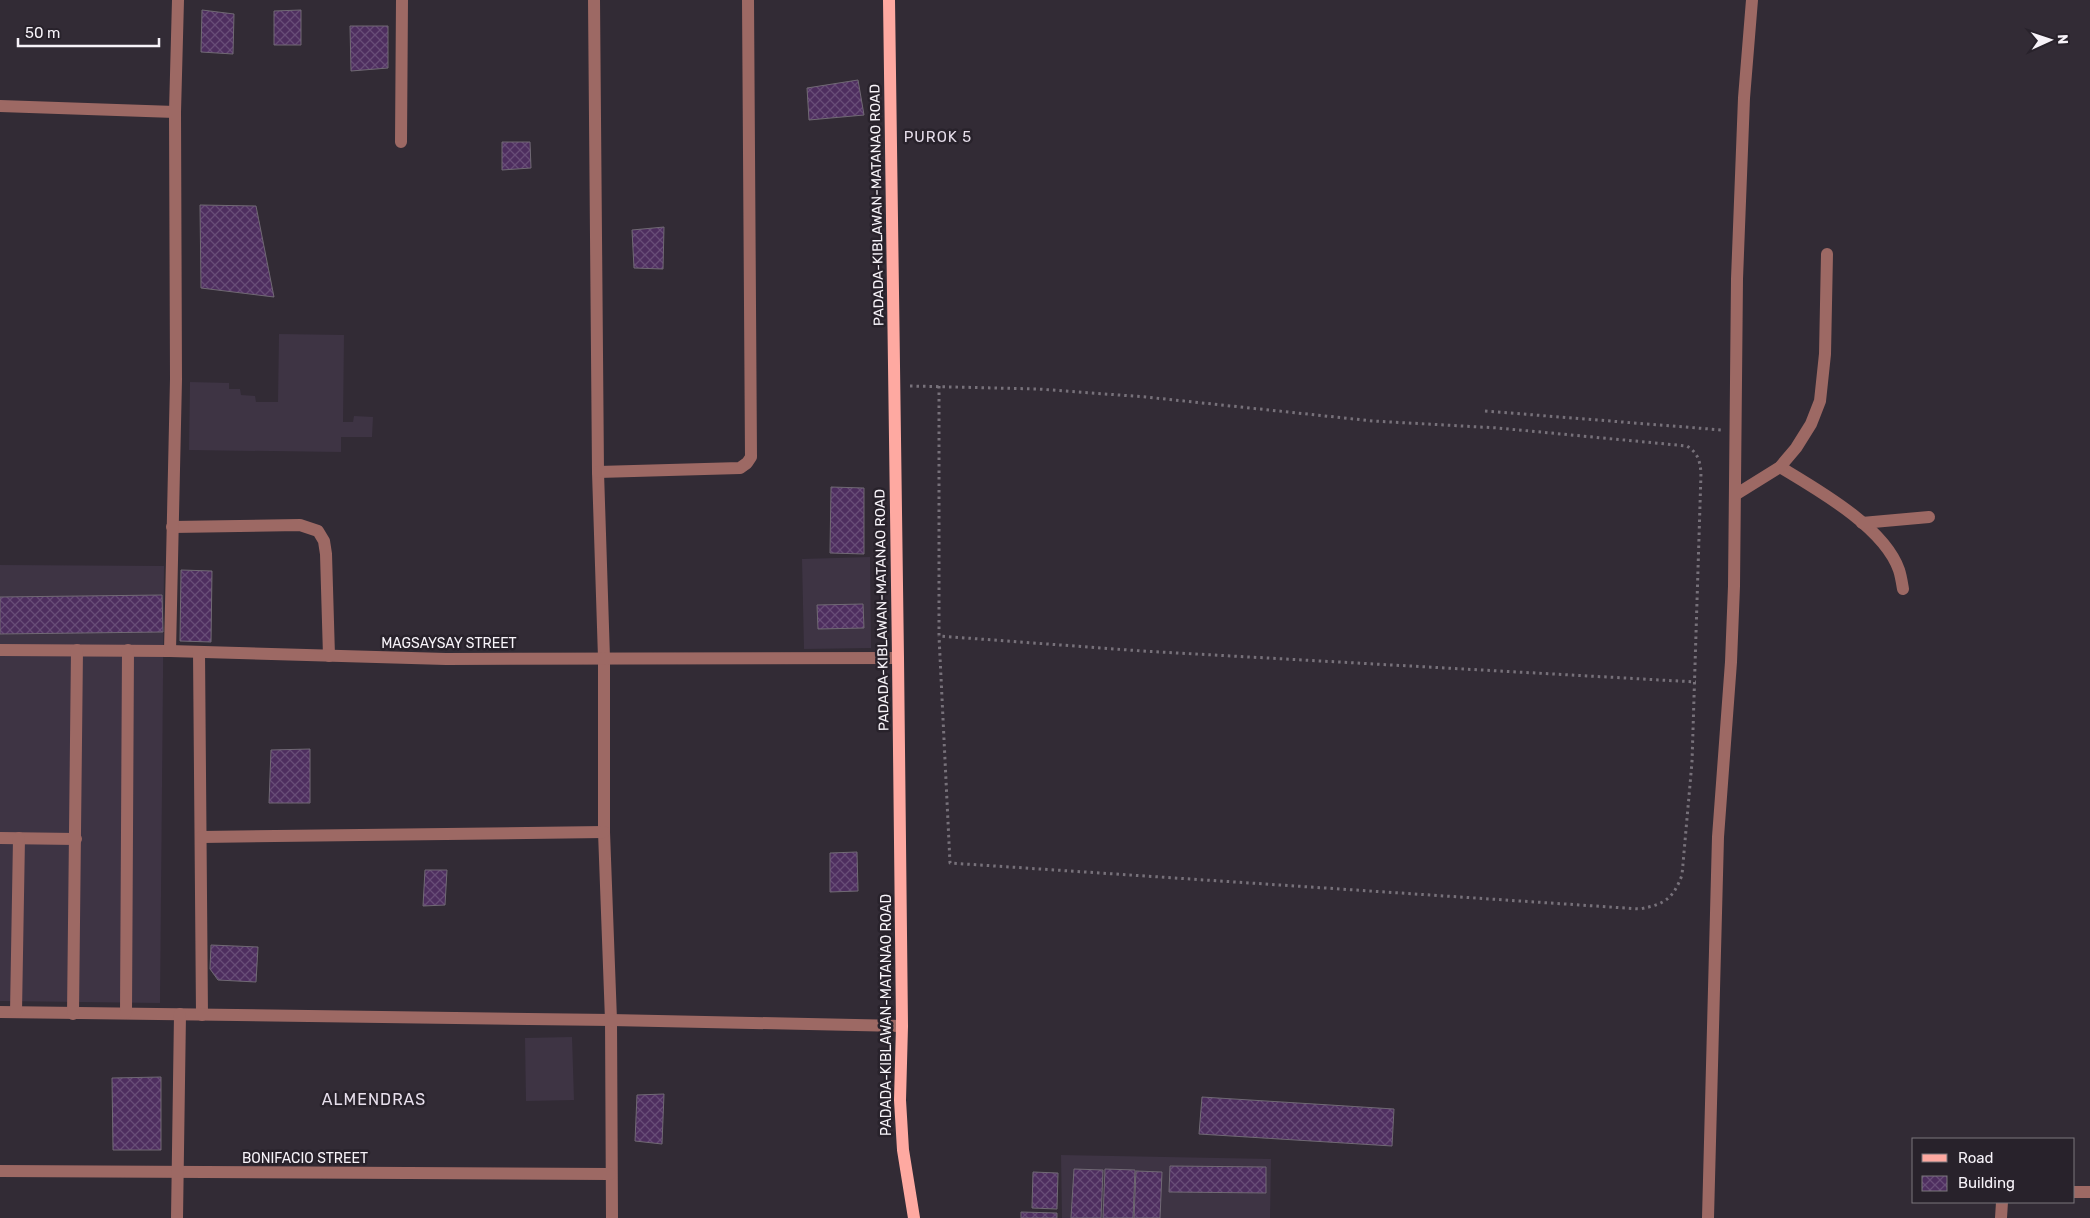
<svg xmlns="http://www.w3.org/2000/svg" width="2090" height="1218" viewBox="0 0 2090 1218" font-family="Rubik,sans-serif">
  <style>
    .built { fill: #3e3444 }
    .building { fill: url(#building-cross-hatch); stroke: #706974 }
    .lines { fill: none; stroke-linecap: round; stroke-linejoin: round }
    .path { stroke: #77717a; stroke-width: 3; stroke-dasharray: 2.5 4; stroke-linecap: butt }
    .minor { stroke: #9d6964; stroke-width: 12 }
    .major { stroke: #fea9a1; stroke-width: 12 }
    .labels { text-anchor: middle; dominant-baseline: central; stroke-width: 5; stroke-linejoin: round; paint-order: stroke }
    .street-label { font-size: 14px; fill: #f7f3f9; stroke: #28222b }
    .neighbourhood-label { font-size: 15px; letter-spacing: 1px; fill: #e7dfec; stroke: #28222b }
    .quarter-label { font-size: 16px; letter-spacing: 1px; fill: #e7dfec; stroke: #28222b }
  </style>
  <defs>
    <pattern id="building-cross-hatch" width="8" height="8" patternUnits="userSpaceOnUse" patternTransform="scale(1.25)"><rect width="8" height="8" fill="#4e2e5f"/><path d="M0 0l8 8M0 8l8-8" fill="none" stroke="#684d77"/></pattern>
  </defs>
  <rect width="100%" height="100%" fill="#322b35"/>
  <g class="built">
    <path d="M279 334 344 335 343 422H353L354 416 373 417 372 437H341V452L189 450 190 382 229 383V389H240L241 395 255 396 256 402H278Z"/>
    <path d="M870 557 871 648 804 649 802 559Z"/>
    <path d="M0 565 164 566 160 1003 0 1001Z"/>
    <path d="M572 1037 574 1100 526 1101 525 1038Z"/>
    <path d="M1061 1155 1271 1159 1270 1218H1062Z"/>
  </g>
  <g class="building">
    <path d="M202 10 234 14 233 54 201 52Z"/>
    <path d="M301 10V45H274V11Z"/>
    <path d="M350 26H388V68L351 71Z"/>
    <path d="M858 80 864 115 809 120 807 88Z"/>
    <path d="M502 142H530L531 168 502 170Z"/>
    <path d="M200 205 256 206 274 297 201 288Z"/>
    <path d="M664 227 663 269 634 268 632 230Z"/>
    <path d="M831 487 864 488V554L830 553Z"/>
    <path d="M181 570 212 571 211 642 180 641Z"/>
    <path d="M162 595 163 632 0 634V597Z"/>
    <path d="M863 604 864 628 818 629 817 605Z"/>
    <path d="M310 749V803H269L271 750Z"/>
    <path d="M857 852 858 891 830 892V853Z"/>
    <path d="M425 870H447L445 905 423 906Z"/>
    <path d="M211 945 258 947 256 982 218 980 210 969Z"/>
    <path d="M161 1077V1150H113L112 1078Z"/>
    <path d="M664 1094 662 1144 635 1141 637 1095Z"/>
    <path d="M1202 1097 1394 1109 1392 1146 1199 1134Z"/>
    <path d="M1170 1166 1266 1167V1193L1169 1192Z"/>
    <path d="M1074 1169 1103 1170 1101 1218H1071Z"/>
    <path d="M1105 1169 1135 1170 1133 1218H1103Z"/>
    <path d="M1136 1171 1162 1172 1160 1218H1134Z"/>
    <path d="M1033 1172 1058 1173 1057 1209 1032 1208Z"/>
    <path d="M1021 1212 1057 1213V1218H1021Z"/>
  </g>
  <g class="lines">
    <g class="path">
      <path d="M910 386 1038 389 1146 397 1373 421 1498 428 1687 446C1698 453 1700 461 1701 473L1692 762 1682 875C1673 899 1665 904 1640 909L950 863 939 636"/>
      <path d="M939 386V636L1142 651 1696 682"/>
      <path d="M1485 411 1722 430"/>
    </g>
    <g class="minor">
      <path d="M594 0 598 472 604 658V832L611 1020 612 1218"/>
      <path d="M0 106 175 112"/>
      <path d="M401 142 402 0"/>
      <path d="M1780 467C1818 490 1884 527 1899 570 1901 576 1902 583 1903 589"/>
      <path d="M598 472 740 468 747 463 751 457 748 0"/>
      <path d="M1735 495 1780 467 1796 448 1811 424 1820 401 1825 354 1827 254"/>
      <path d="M1862 523 1929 517"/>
      <path d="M172 527 300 525 318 531 324 541 326 554 329 656"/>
      <path d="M0 650 170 651 446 659 898 658"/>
      <path d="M170 651 176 379 175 112 178 0"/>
      <path d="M199 652 202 1015"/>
      <path d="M201 837 604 832"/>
      <path d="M0 838 76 839"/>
      <path d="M0 1012 611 1020 902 1026"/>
      <path d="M16 1012 19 838"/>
      <path d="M126 1013 128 650"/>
      <path d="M73 1014 77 650"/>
      <path d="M0 1171 610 1174"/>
      <path d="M2074 1192H2090"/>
      <path d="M177 1218 180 1014"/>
      <path d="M1708 1218 1718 837 1731 662 1734 586 1737 279 1744 98 1752 0"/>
      <path d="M2001 1218 2002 1202"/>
    </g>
    <path class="major" d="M889 0 898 658 902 1026 900 1100 903 1150 914 1218"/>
  </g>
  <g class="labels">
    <g class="street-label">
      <text transform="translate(877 205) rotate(-91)">PADADA-KIBLAWAN-MATANAO ROAD</text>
      <text transform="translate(882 610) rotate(-91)">PADADA-KIBLAWAN-MATANAO ROAD</text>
      <text x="449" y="643">MAGSAYSAY STREET</text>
      <text transform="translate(886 1015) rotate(-90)">PADADA-KIBLAWAN-MATANAO ROAD</text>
      <text x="305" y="1158">BONIFACIO STREET</text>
    </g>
    <g class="neighbourhood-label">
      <text x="938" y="137">PUROK 5</text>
    </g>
    <g class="quarter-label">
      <text x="374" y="1099">ALMENDRAS</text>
    </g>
  </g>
  <rect x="1912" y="1138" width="162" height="65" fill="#28222b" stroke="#7b767d"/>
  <rect x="1922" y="1154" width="25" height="8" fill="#fea9a1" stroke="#7b767d"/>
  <text x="1958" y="1163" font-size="15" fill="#f7f3f9">Road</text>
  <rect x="1922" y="1176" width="25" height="15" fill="url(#building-cross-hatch)" stroke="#7b767d"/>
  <text x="1958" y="1188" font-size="15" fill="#f7f3f9">Building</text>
  <g transform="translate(2050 40) rotate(87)" stroke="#28222b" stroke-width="4" paint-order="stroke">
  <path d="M0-4L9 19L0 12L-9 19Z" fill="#f7f3f9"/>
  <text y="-8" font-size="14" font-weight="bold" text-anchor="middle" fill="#f7f3f9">N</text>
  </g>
  <path d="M18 38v8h141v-8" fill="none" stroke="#f7f3f9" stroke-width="2.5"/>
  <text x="25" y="38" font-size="15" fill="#f7f3f9" stroke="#28222b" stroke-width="4" paint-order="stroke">50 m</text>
</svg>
